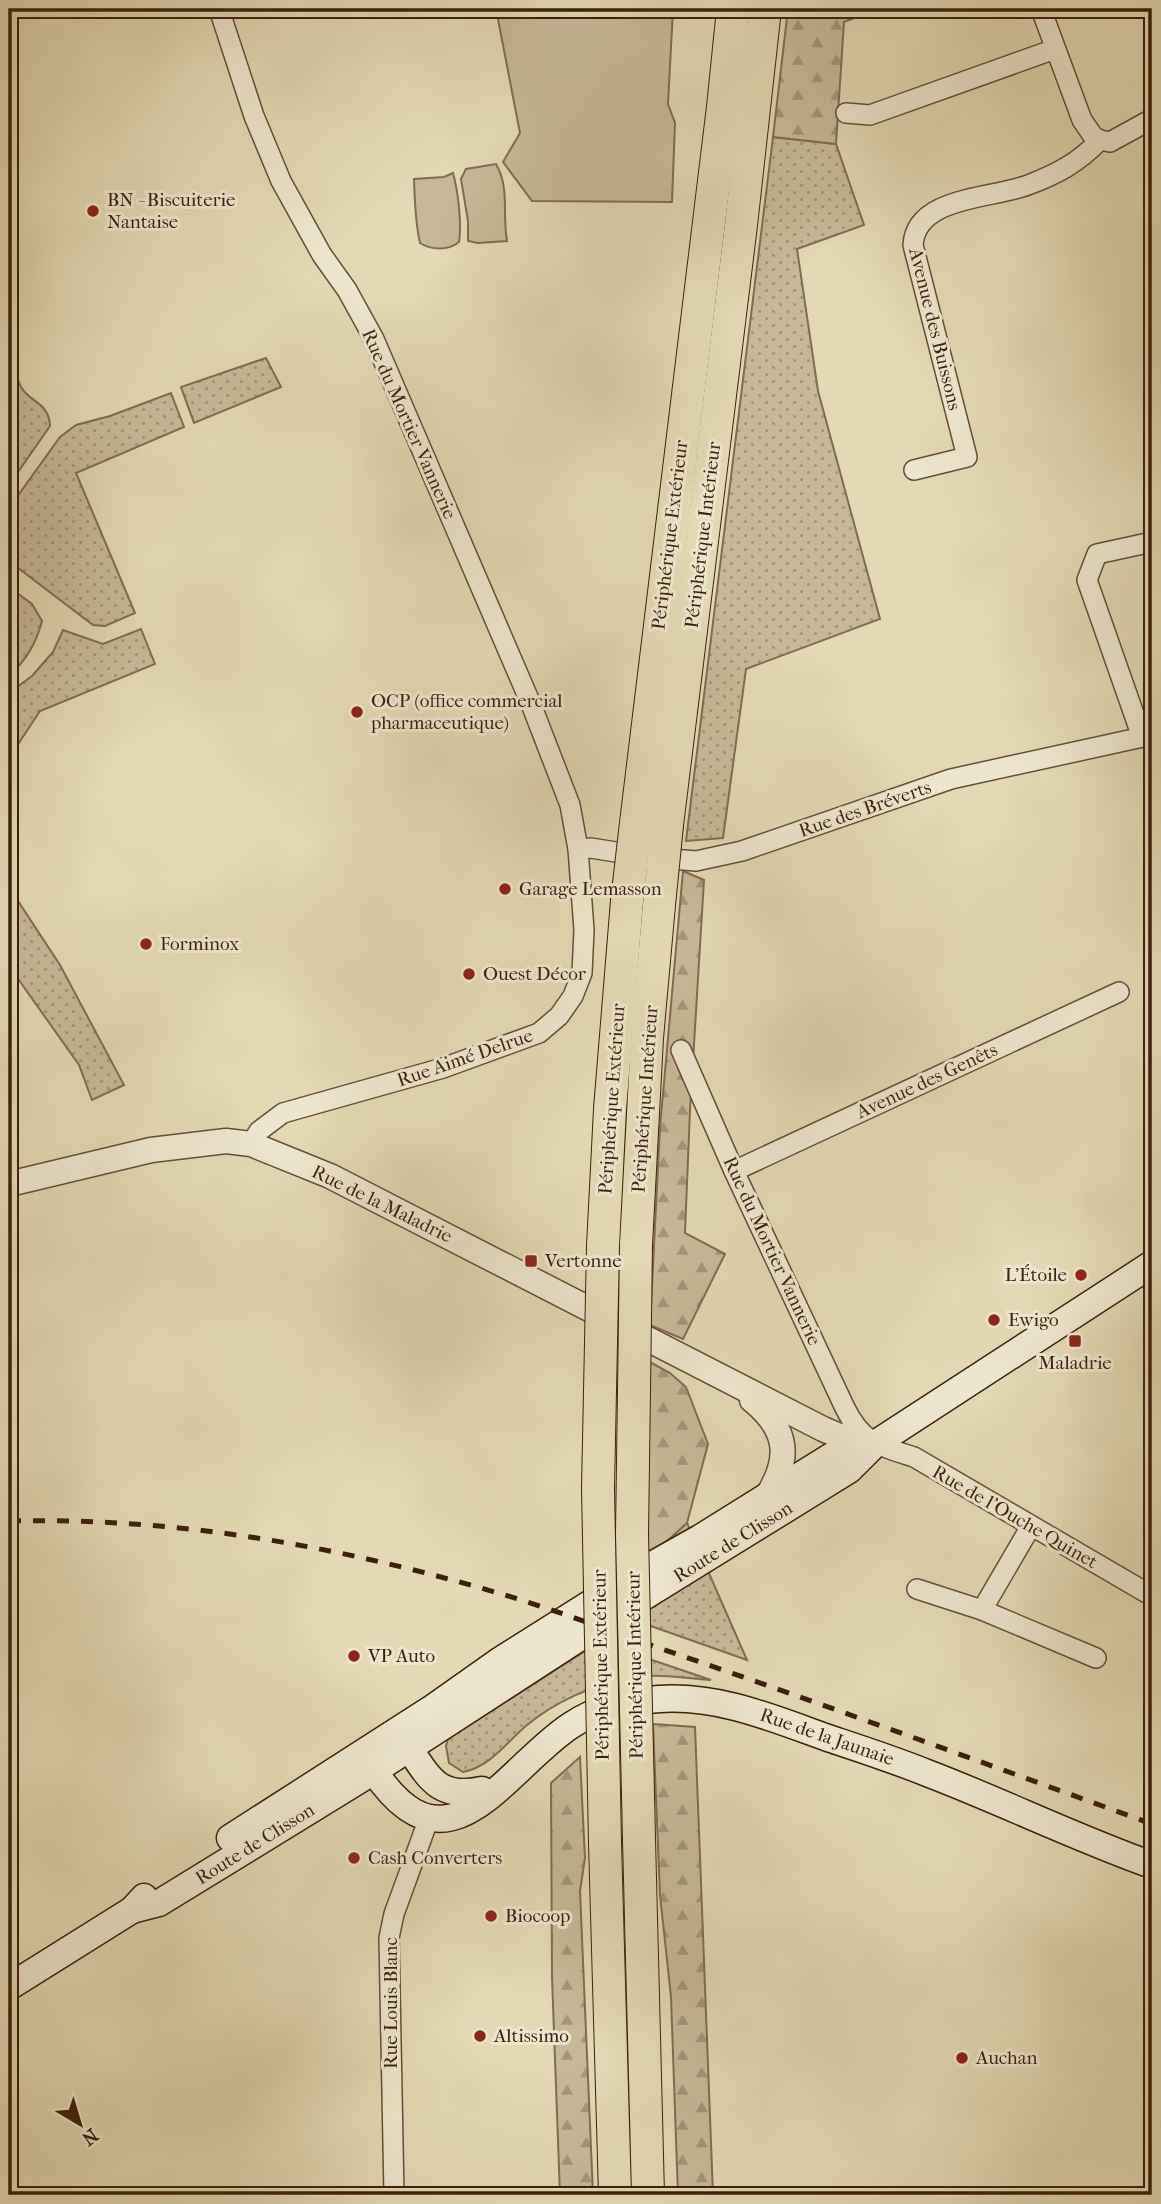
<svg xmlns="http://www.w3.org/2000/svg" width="1161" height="2204" viewBox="0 0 1161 2204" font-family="'IM FELL French Canon',serif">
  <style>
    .grass { fill: url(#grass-dots); stroke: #826c53; stroke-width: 2 }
    .forest { fill: url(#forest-firs); stroke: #826c53; stroke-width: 2 }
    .pitch { fill: #c7b998; stroke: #826c53; stroke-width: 2 }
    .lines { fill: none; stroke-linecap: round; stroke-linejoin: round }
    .minor-casing { stroke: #664e38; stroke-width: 22 }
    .tertiary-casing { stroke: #664e38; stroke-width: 27 }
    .secondary-casing { stroke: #3d1f0e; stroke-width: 29 }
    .trunk-casing { stroke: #3d1f0e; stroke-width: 34 }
    .minor { stroke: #ede6ce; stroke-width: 19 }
    .tertiary { stroke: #ede6ce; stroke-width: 24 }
    .secondary { stroke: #ede6ce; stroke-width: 26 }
    .trunk { stroke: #e3d9b4; stroke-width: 32 }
    .rail { stroke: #3d1f0e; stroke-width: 5; stroke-dasharray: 12 12; stroke-linecap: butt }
    .trunk-bridge-casing { stroke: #3d1f0e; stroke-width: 34; stroke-linecap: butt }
    .trunk-bridge { stroke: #e3d9b4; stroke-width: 32 }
    .poi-dot { fill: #8f2418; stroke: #ede6ce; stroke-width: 2.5 }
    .labels { text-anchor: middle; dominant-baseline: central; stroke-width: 6; stroke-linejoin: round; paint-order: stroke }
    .poi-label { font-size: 19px; fill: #3d1f0e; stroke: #ede6ce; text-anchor: start }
    .street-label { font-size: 19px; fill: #3d1f0e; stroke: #ede6ce }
  </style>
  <defs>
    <pattern id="grass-dots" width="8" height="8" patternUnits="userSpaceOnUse" patternTransform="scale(1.75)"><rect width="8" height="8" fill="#c7b998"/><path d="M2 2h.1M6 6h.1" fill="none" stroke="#a3967a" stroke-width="1.8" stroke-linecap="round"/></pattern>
    <pattern id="forest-firs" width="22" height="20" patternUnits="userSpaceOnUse" patternTransform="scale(1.75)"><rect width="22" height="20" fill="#c7b998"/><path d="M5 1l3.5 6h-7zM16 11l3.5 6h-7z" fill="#a3967a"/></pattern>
  </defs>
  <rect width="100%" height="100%" fill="#e3d9b4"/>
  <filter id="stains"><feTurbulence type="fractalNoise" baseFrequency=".00286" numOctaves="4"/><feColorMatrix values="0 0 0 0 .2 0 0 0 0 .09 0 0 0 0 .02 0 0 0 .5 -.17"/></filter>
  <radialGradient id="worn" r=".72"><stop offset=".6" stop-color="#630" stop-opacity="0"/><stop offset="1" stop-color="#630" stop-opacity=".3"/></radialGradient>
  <g class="grass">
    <path d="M773 137 836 144 864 225 797 249 818 391 880 619 746 669 723 838 686 841Z"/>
    <path d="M9 349C13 361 15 376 21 387 30 403 49 402 50 426L9 485Z"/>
    <path d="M266 358 281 387 194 423 181 387Z"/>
    <path d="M171 393 184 427 76 473 135 613 105 626 93 625 9 561V508L60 437 76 425 110 416Z"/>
    <path d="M9 587 32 604 42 621C36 644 26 660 9 676V607L13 605Z"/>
    <path d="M141 629 155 664 40 711 9 758V693L32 676 53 652 63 630 103 644Z"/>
    <path d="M9 894 18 901 60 965 124 1085 92 1100 79 1065 9 966Z"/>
    <path d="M687 1523 747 1660 648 1625V1558Z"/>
    <path d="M599 1642 711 1680C685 1678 656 1673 630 1678 594 1684 555 1702 527 1725 507 1742 490 1767 463 1772L449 1763 446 1746 448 1739Z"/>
  </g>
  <g class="forest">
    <path d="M788 9H877L844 22 836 144 773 137Z"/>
    <path d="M683 871 704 880 690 1110 685 1233 725 1254 683 1339 650 1325 660 1127Z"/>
    <path d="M648 1361 670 1373 686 1387 708 1444 687 1523 648 1558Z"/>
    <path d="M653 1724 695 1727 713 2195H678L671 1997 660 1895Z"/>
    <path d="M580 1757 585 1858 580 1891 593 2195H560L552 1977 551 1783Z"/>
  </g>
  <g class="pitch">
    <path d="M496 9H673L668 104 675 123 672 202 532 201 503 162 520 133Z"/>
    <path d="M496 164C510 188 502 214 507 241L478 243 468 241V221L461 179 466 169Z"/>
    <path d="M453 173C458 191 462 224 459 242 448 251 431 250 420 243 415 222 415 201 414 179L444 177Z"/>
  </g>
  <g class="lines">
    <g class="minor-casing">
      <g id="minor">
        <path d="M219 9 254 116 281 181 322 255 347 290 374 339 531 704 570 805 578 849 584 930 582 973 573 996 559 1016 539 1033 443 1068 283 1113 259 1131 251 1144"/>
        <path d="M1041 9 1082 120 1093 136 1100 140 1110 142 1152 119"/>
        <path d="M846 113 870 115 1055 49"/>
        <path d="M914 470 967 457 913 245C916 196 992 199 1028 185 1057 174 1078 163 1100 140"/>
        <path d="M1142 737 1087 580 1097 554 1152 542"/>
        <path d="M578 849 591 848 647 857 696 861 742 851 951 779 1152 735"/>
        <path d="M681 1050 734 1171 845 1408C862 1443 880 1446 914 1457L1152 1596"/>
        <path d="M734 1171 1119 992"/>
        <path d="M917 1589 982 1610 1031 1526"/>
        <path d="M982 1610 1096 1658"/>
        <path d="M394 2195 389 1938 394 1914 429 1818"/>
      </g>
    </g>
    <g class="tertiary-casing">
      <g id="tertiary">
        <path d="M9 1184 151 1150 226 1141 251 1144 330 1176 823 1429 837 1435 875 1444"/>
        <path d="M752 1400C789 1430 791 1459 766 1498"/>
      </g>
    </g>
    <g class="secondary-casing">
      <g id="secondary">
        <path d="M409 1748C430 1780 440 1799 482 1790"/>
        <path d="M374 1771C448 1882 503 1771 570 1726 600 1706 624 1702 659 1699 719 1695 772 1718 828 1738 861 1749 895 1760 927 1773 1003 1802 1076 1838 1152 1865"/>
        <path d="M230 1838 431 1709 499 1661 645 1569 700 1538 838 1452 875 1444"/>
        <path d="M132 1910 159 1903 374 1771 608 1619 849 1470 875 1444 1152 1264"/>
        <path d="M9 1987 132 1910 144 1897"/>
      </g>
    </g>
    <g class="trunk-casing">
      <g id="trunk">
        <path d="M636 823 723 107 733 9"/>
        <path d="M667 825 741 225 765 9"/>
        <path d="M636 1245 647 1038 659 905"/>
        <path d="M603 1246 610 1109 627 901"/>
        <path d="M639 1839 648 2195"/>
        <path d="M605 1843 615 2195"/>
      </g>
    </g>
    <use href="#minor" class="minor"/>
    <use href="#tertiary" class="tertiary"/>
    <use href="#secondary" class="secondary"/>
    <use href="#trunk" class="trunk"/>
    <path class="rail" d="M9 1521C175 1517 339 1546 498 1593 553 1609 607 1630 662 1649 826 1705 989 1765 1152 1824"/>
    <g class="trunk-bridge-casing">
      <g id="trunk-bridge">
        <path d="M627 901 636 823"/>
        <path d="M659 905 667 825"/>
        <path d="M636 1245 632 1534 639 1839"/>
        <path d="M603 1246 598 1488 605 1843"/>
      </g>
    </g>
    <use href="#trunk-bridge" class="trunk-bridge"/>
  </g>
  <g class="poi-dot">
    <circle cx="93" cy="211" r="7"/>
    <circle cx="357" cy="712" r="7"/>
    <circle cx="505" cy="889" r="7"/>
    <circle cx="146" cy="944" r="7"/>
    <circle cx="469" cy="974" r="7"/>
    <rect x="524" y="1254" width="14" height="14" rx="3.5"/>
    <circle cx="1081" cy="1275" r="7"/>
    <circle cx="994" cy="1320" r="7"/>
    <rect x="1068" y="1334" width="14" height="14" rx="3.5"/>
    <circle cx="354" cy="1656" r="7"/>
    <circle cx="354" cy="1858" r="7"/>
    <circle cx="491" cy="1916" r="7"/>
    <circle cx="480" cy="2036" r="7"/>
    <circle cx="962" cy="2058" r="7"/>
  </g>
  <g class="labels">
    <g class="poi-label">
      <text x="107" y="200">BN - Biscuiterie<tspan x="107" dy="22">Nantaise</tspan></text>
      <text x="371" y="701">OCP (office commercial<tspan x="371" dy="22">pharmaceutique)</tspan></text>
      <text x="519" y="889">Garage Lemasson</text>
      <text x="160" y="944">Forminox</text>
      <text x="483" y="974">Ouest Décor</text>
      <text x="545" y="1261">Vertonne</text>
      <text x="1067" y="1275" text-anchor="end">L'Étoile</text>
      <text x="1008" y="1320">Ewigo</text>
      <text x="1075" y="1363" text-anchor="middle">Maladrie</text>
      <text x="368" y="1656">VP Auto</text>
      <text x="368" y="1858">Cash Converters</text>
      <text x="505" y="1916">Biocoop</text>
      <text x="494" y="2036">Altissimo</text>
      <text x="976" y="2058">Auchan</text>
    </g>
    <g class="street-label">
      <text transform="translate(935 329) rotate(76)">Avenue des Buissons</text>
      <text transform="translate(409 424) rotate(66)">Rue du Mortier Vannerie</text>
      <text transform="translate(670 535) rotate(-83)">Périphérique Extérieur</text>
      <text transform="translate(703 535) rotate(-83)">Périphérique Intérieur</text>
      <text transform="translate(865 809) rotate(-19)">Rue des Bréverts</text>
      <text transform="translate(465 1058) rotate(-19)">Rue Aimé Delrue</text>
      <text transform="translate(927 1081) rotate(-25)">Avenue des Genêts</text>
      <text transform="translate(612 1099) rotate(-86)">Périphérique Extérieur</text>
      <text transform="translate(645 1099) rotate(-86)">Périphérique Intérieur</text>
      <text transform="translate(382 1204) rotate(26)">Rue de la Maladrie</text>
      <text transform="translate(772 1251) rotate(65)">Rue du Mortier Vannerie</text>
      <text transform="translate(1015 1517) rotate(30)">Rue de l'Ouche Quinet</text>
      <text transform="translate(733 1542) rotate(-32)">Route de Clisson</text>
      <text transform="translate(601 1665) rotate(-91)">Périphérique Extérieur</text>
      <text transform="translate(635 1665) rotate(-91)">Périphérique Intérieur</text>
      <text transform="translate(827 1737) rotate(19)">Rue de la Jaunaie</text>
      <text transform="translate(255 1844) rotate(-32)">Route de Clisson</text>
      <text transform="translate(391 2003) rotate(-90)">Rue Louis Blanc</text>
    </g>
  </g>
  <rect width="1161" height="2204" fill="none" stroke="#e3d9b4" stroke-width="35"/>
  <rect x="10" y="10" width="1140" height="2183" fill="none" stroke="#3d1f0e" stroke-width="3.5"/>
  <rect x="18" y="18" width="1126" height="2169" fill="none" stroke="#3d1f0e" stroke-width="2"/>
  <g transform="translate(80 2124) rotate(142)" stroke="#ede6ce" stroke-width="5" paint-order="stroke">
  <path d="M0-5L12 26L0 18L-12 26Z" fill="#3d1f0e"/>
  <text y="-10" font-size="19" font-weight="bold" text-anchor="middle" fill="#3d1f0e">N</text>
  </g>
  <rect width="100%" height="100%" filter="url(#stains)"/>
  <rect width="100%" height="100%" fill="url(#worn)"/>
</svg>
